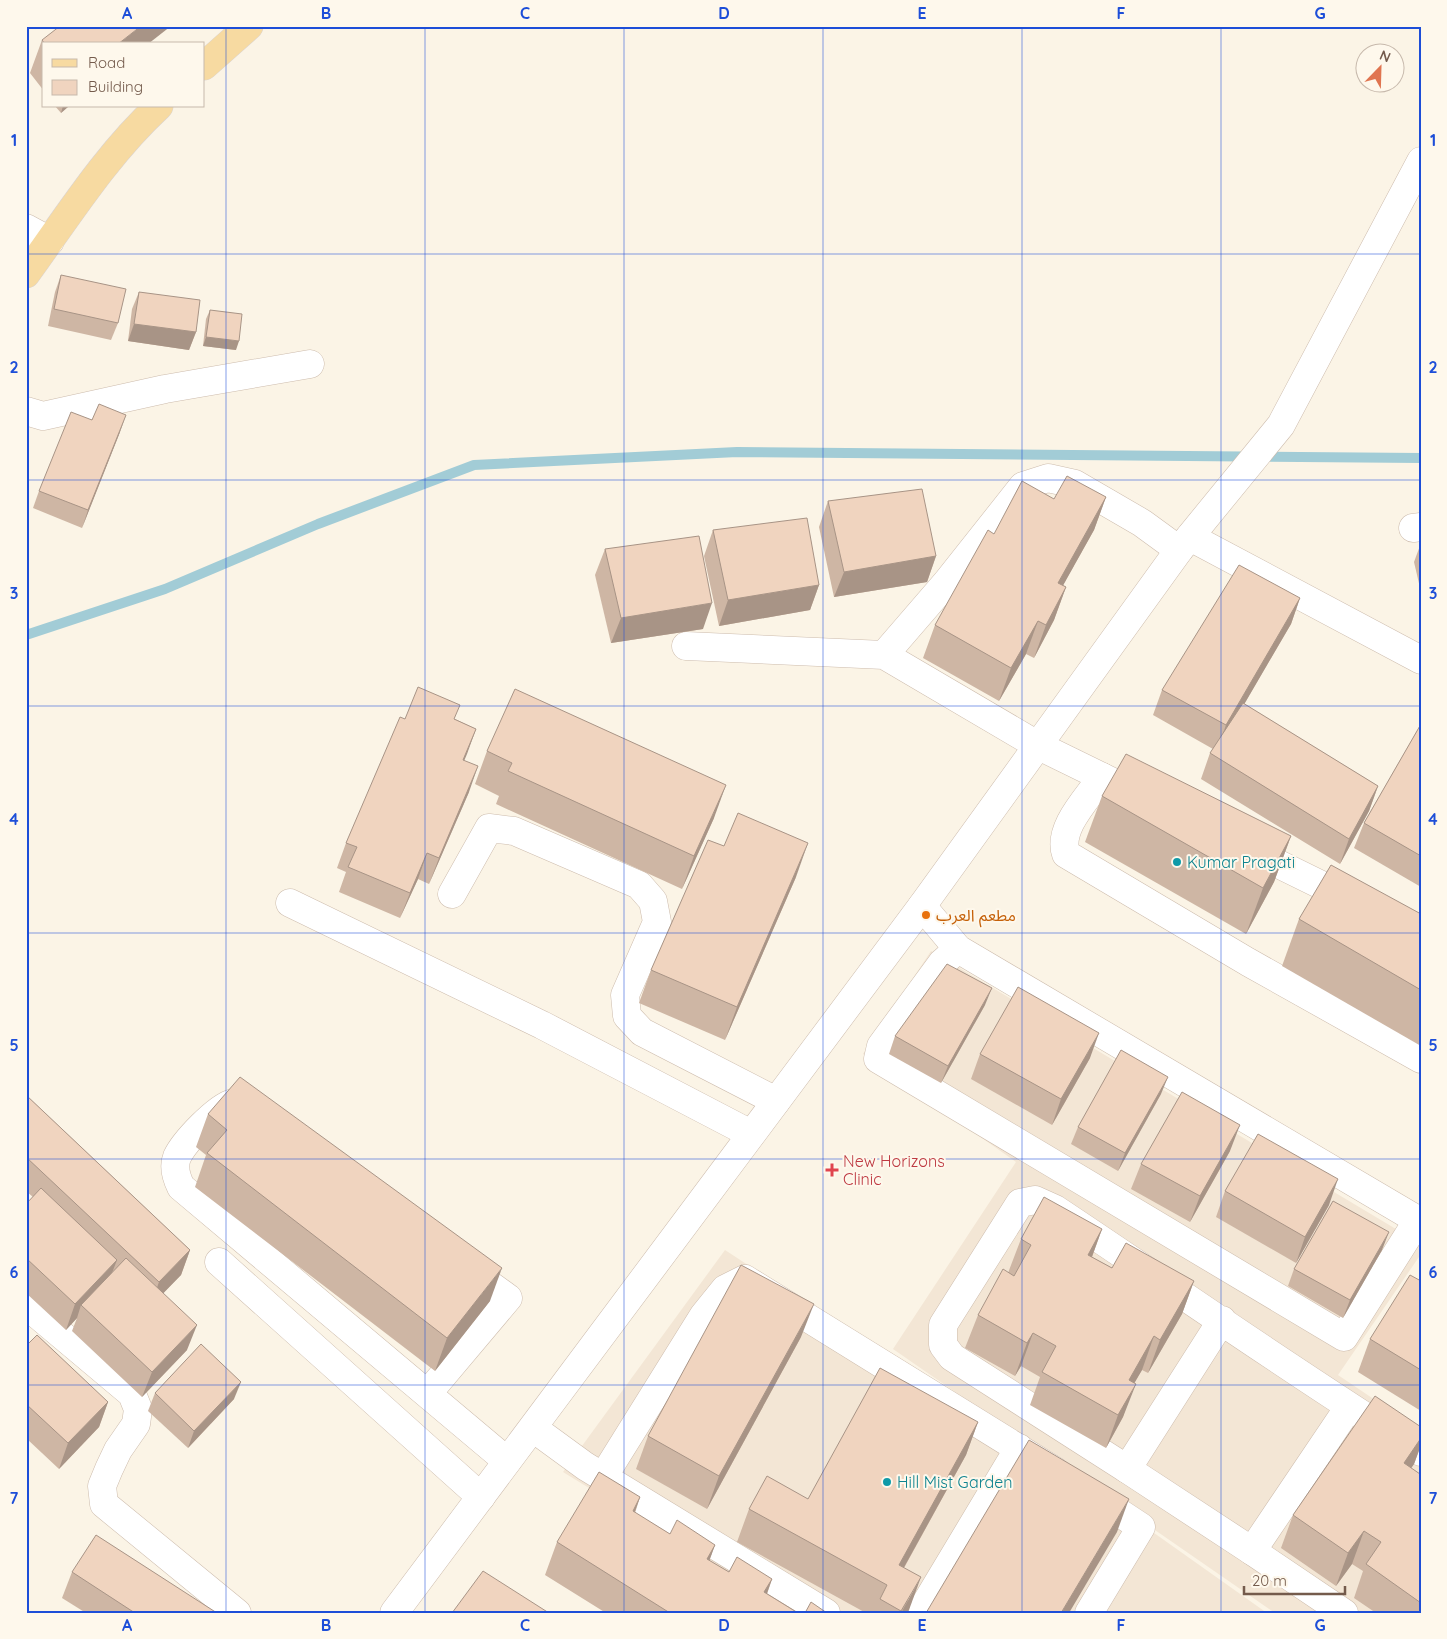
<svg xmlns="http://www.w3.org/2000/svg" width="1447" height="1639" viewBox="0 0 1447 1639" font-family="Quicksand,'Noto Sans Arabic',sans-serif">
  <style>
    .residential { fill: #f3e6d5 }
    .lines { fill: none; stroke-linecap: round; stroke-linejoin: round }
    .stream { stroke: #a2ccd6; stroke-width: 10 }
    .minor-casing { stroke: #cdbcad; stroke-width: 29 }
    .primary-casing { stroke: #dbd4d0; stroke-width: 29 }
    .minor { stroke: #fff; stroke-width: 28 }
    .primary { stroke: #f7daa1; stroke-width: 28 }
    .wall { fill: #ceb6a4 }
    .shaded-wall { fill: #a89486 }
    .building { fill: #f0d4bf; stroke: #a89486 }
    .grid { fill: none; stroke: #1d4ed8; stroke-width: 1; stroke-opacity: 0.55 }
    .culture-dot { fill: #0f9aa8; stroke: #fef8ec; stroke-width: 2 }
    .food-dot { fill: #e8710a; stroke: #fef8ec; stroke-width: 2 }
    .health-dot { fill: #e0444e; stroke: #fef8ec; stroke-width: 2 }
    .labels { text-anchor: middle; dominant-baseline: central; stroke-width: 4; stroke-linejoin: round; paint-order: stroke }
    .culture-label { font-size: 16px; fill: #0d838f; stroke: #fef8ec; text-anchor: start }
    .food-label { font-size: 16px; fill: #c56008; stroke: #fef8ec; text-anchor: start }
    .health-label { font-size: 16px; fill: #be3a42; stroke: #fef8ec; text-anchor: start }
    .neatline { fill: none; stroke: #1d4ed8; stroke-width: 2 }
    .grid-label { font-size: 16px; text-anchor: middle; font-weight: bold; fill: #1d4ed8 }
  </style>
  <rect width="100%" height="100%" fill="#fbf4e6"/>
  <g class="residential">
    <path d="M931 951 1421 1244V1254L1338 1375 1421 1431V1613H1275L893 1349 1016 1162 863 1054Z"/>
    <path d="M725 1250 1116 1506 1267 1613H792L563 1472Z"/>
  </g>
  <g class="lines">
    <path class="stream" d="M26 635 165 589 318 524 474 465 737 452 1421 458"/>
    <g class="minor-casing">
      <g id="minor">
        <path d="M26 228 50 241"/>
        <path d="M26 411 43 416 165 389 310 364"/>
        <path d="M1413 528 1421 527"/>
        <path d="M1190 537 1421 660"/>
        <path d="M686 646 884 655 1039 746 1143 797"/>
        <path d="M884 655 947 582 1023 486 1048 478 1075 484 1142 523 1179 550"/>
        <path d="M1102 777C1088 798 1057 828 1066 854L1248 962 1421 1059"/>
        <path d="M1246 848 1421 934"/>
        <path d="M452 894 489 828 514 831 639 885 653 901 657 922 625 995 627 1016 642 1032 776 1101"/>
        <path d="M290 903 542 1025 751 1134"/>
        <path d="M922 906 958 949 1421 1222"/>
        <path d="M958 949 942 963 881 1046 878 1059 1344 1337 1418 1220"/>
        <path d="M233 1103C217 1107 184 1142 177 1157 173 1167 177 1179 181 1187L507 1461"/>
        <path d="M219 1262 481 1497"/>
        <path d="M26 1305 132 1394 138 1409 136 1424 118 1450 109 1469 102 1486 104 1504 237 1613"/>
        <path d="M1222 1320 1127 1469 952 1357 943 1345V1325L1020 1203 1035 1200 1055 1209C1177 1290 1297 1375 1421 1452"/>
        <path d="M428 1393 508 1298 465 1267"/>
        <path d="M533 1428 585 1466 826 1613"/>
        <path d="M1127 1469 1252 1551 1349 1407"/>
        <path d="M603 1477 704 1315 725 1289 745 1279 1055 1471"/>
        <path d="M1252 1551 1344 1613"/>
        <path d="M394 1613 922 906 1179 550 1281 425 1421 161"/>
        <path d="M920 1613 1019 1448"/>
        <path d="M1089 1613 1141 1527 1091 1494"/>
      </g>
    </g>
    <g class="primary-casing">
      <g id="primary">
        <path d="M204 66 249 26"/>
        <path d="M26 274C68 216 106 155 159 106"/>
      </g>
    </g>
    <use href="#minor" class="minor"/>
    <use href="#primary" class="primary"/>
  </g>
  <g class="wall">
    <path d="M42 40 148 44H44V91L30 73Z"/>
    <path d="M55 106H69L61 113Z"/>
    <path d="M61 275 118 323 111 340 48 326 55 292Z"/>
    <path d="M139 292 196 332 189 350 128 341 132 309Z"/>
    <path d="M210 310 236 350 203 346 206 319Z"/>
    <path d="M120 432 82 528 33 508 39 491Z"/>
    <path d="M1106 497 1094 530 1063 585 1066 587 1054 620 1034 658 1026 654 999 701 923 658 935 625 994 534 1054 499Z"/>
    <path d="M828 501 936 556 927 582 834 597 819 527Z"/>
    <path d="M713 530 819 585 810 610 719 626 704 556Z"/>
    <path d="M1421 543V592L1414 562Z"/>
    <path d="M605 549 703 629 611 643 595 575Z"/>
    <path d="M1300 598 1291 624 1244 704 1378 786 1369 811 1340 864 1201 779 1210 753 1213 749 1153 715 1162 690Z"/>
    <path d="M405 719H455L476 729 464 760 469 792 429 884 418 879 400 918 339 892 346 872 337 868 346 843Z"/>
    <path d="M1421 724V887L1354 848 1364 823Z"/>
    <path d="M487 751 714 818 682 889 496 804 499 796 475 784Z"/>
    <path d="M1102 796 1291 836 1274 882 1246 934 1085 842Z"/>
    <path d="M796 877 725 1040 639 1003 651 970Z"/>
    <path d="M1421 914V1046L1282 966 1299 919Z"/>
    <path d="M985 1005 941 1083 889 1054 895 1036Z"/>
    <path d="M980 1054 1090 1058 1052 1125 971 1079Z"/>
    <path d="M1161 1094 1118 1171 1071 1144 1078 1127Z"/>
    <path d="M26 1095 190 1250 181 1275 163 1293 187 1350 142 1397 72 1331 77 1318 66 1330 26 1293V1204L33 1197 26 1191Z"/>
    <path d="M208 1114 490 1301 435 1371 195 1187 206 1155 196 1147Z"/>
    <path d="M1230 1151 1190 1222 1131 1189 1141 1164Z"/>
    <path d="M1225 1191 1329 1205 1296 1263 1216 1217Z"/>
    <path d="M1102 1229 1092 1257 1112 1268 1194 1281 1182 1314 1148 1373 1142 1370 1134 1383 1123 1417 1106 1448 1030 1405 1040 1377 1021 1366 1015 1376 965 1348 978 1315 1008 1273 1021 1239Z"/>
    <path d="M1382 1250 1343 1318 1288 1286 1294 1269Z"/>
    <path d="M1421 1281V1411L1358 1372 1370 1339Z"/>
    <path d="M801 1337 707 1509 636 1469 648 1436Z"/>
    <path d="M26 1346 108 1402 99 1427 59 1469 26 1438Z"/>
    <path d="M155 1393 234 1399 188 1448 148 1411Z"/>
    <path d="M978 1422 966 1455 904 1568 909 1610 907 1613H866L737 1542 749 1509 808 1499Z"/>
    <path d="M1421 1427V1445L1414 1464 1411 1468 1420 1474 1421 1473V1613H1376L1354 1598 1363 1571 1352 1564 1336 1586 1281 1548 1293 1515Z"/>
    <path d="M640 1497 635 1513 670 1534 715 1545 709 1561 729 1572 772 1579 767 1594 798 1613H606L545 1575 557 1542Z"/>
    <path d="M72 1572 217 1613H86L62 1598Z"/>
  </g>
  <g class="shaded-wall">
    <path d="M141 26H171L148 44H118Z"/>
    <path d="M63 106H69L61 113Z"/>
    <path d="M134 324 196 332 189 350 128 341Z"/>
    <path d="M206 337 239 341 236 350 203 346Z"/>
    <path d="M126 415 120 432 82 528 88 510Z"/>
    <path d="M1106 497 1094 530 1046 616 1058 583Z"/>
    <path d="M936 556 927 582 834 597 844 572Z"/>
    <path d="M819 585 810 610 719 626 728 600Z"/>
    <path d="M1066 587 1054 620 1034 658 1046 625Z"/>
    <path d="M1300 598 1291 624 1217 751 1226 725Z"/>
    <path d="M712 603 703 629 611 643 621 618Z"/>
    <path d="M1038 621 1026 654 999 701 1011 668Z"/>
    <path d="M476 729 467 754 454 785 463 760Z"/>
    <path d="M478 766 469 792 429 884 439 858Z"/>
    <path d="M726 785 714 818 682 889 694 856Z"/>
    <path d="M1378 786 1369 811 1340 864 1349 839Z"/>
    <path d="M1291 836 1274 882 1246 934 1263 888Z"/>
    <path d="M808 843 796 877 725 1040 737 1007Z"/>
    <path d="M427 853 418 879 400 918 410 893Z"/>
    <path d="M992 988 985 1005 941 1083 948 1066Z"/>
    <path d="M1099 1033 1090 1058 1052 1125 1061 1099Z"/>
    <path d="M1168 1077 1161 1094 1118 1171 1125 1153Z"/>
    <path d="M1240 1125 1230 1151 1190 1222 1200 1196Z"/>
    <path d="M1338 1179 1329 1205 1296 1263 1305 1237Z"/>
    <path d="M1102 1229 1090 1262 1088 1255Z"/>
    <path d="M1389 1232 1382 1250 1343 1318 1350 1300Z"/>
    <path d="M190 1250 181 1275 150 1307 159 1282Z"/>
    <path d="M117 1260 107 1286 81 1305 77 1318 66 1330 75 1304Z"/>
    <path d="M502 1268 490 1301 435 1371 447 1338Z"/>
    <path d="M1194 1281 1182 1314 1148 1373 1160 1340Z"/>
    <path d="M814 1304 801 1337 707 1509 719 1476Z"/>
    <path d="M197 1325 187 1350 142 1397 152 1372Z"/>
    <path d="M1033 1333 1021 1366 1015 1376 1027 1343Z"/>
    <path d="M1154 1336 1142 1370 1117 1413 1129 1380Z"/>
    <path d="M241 1382 234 1399 188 1448 194 1431Z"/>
    <path d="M1136 1384 1123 1417 1106 1448 1118 1415Z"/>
    <path d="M108 1402 99 1427 59 1469 68 1443Z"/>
    <path d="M978 1422 966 1455 887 1598 899 1565Z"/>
    <path d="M1421 1438V1445L1414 1464 1392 1496 1404 1463Z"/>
    <path d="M640 1497 628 1531 633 1511Z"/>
    <path d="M1129 1499 1117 1532 1069 1613H1061Z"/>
    <path d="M1364 1531 1352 1564 1336 1586 1348 1553Z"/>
    <path d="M715 1545 703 1578 707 1559Z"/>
    <path d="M921 1577 909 1610 907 1613H901Z"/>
    <path d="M772 1579 760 1613 764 1592Z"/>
  </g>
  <g class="building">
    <path d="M60 26H141L118 44H45L42 40Z"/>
    <path d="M61 275 126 289 118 323 54 309Z"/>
    <path d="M139 292 200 300 196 332 134 324Z"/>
    <path d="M210 310 242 314 239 341 206 337Z"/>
    <path d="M99 404 126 415 88 510 39 491 71 412 92 420Z"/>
    <path d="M1067 476 1106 497 1058 583 1066 587 1046 625 1038 621 1011 668 935 625 988 530 994 534 1022 481 1054 499Z"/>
    <path d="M922 489 936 556 844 572 828 501Z"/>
    <path d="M807 518 819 585 728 600 713 530Z"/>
    <path d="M699 536 712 603 621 618 605 549Z"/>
    <path d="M1239 565 1300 598 1226 725 1162 690Z"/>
    <path d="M418 687 460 705 454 719 476 729 463 760 478 766 439 858 427 853 410 893 348 867 357 847 346 843 400 717 405 719Z"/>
    <path d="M515 689 726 785 694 856 508 771 512 763 487 751Z"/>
    <path d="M1243 703 1378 786 1349 839 1210 753Z"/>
    <path d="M1421 724V856L1364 823Z"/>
    <path d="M1126 754 1291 836 1263 888 1102 796Z"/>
    <path d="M738 813 808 843 737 1007 651 970 708 840 724 846Z"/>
    <path d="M1331 865 1421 914V990L1299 919Z"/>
    <path d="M947 964 992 988 948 1066 895 1036Z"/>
    <path d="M1018 987 1099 1033 1061 1099 980 1054Z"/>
    <path d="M1121 1050 1168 1077 1125 1153 1078 1127Z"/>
    <path d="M240 1077 502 1268 447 1338 207 1153 227 1130 208 1114Z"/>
    <path d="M1182 1092 1240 1125 1200 1196 1141 1164Z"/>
    <path d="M26 1095 190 1250 159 1282 26 1157Z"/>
    <path d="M1258 1134 1338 1179 1305 1237 1225 1191Z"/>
    <path d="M41 1188 117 1260 75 1304 26 1258V1204Z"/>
    <path d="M1044 1197 1102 1229 1088 1255 1112 1268 1126 1243 1194 1281 1160 1340 1154 1336 1129 1380 1136 1384 1118 1415 1042 1372 1056 1346 1033 1333 1027 1343 978 1315 1003 1269 1014 1276 1031 1245 1021 1239Z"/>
    <path d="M1333 1201 1389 1232 1350 1300 1294 1269Z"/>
    <path d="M126 1258 197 1325 152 1372 81 1305Z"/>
    <path d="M741 1265 814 1304 719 1476 648 1436Z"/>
    <path d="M1410 1275 1421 1281V1370L1370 1339Z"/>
    <path d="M37 1335 108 1402 68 1443 26 1404V1346Z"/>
    <path d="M201 1344 241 1382 194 1431 155 1393Z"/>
    <path d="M880 1368 978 1422 899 1565 921 1577 901 1611 880 1599 887 1585 749 1509 767 1476 808 1499Z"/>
    <path d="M1375 1396 1421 1427V1438L1404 1463 1420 1474 1421 1473V1603L1366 1564 1381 1542 1364 1531 1348 1553 1293 1515Z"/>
    <path d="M1029 1440 1129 1499 1061 1613H926Z"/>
    <path d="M599 1472 640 1497 633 1511 670 1534 677 1520 715 1545 707 1559 729 1572 737 1557 772 1579 764 1592 798 1613H670L557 1542Z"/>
    <path d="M96 1535 217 1613H135L72 1572Z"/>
    <path d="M483 1571 549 1613H452Z"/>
    <path d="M811 1602 827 1613H805Z"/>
  </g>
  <path class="grid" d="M226 26V1613M425 26V1613M624 26V1613M823 26V1613M1022 26V1613M1221 26V1613M26 254H1421M26 480H1421M26 706H1421M26 933H1421M26 1159H1421M26 1385H1421"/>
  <g class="culture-dot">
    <circle cx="1177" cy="862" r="5"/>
    <circle cx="887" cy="1482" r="5"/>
  </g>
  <circle class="food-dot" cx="926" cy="915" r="5"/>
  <path class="health-dot" d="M829.5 1162.5h5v5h5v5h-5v5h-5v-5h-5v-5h5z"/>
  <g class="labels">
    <g class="culture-label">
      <text x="1187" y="862">Kumar Pragati</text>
      <text x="897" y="1482">Hill Mist Garden</text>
    </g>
    <g class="food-label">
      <text x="936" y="915">مطعم العرب</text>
    </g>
    <g class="health-label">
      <text x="843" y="1161">New Horizons<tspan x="843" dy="18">Clinic</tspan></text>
    </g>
  </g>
  <rect width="1447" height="1639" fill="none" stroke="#fef8ec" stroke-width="55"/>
  <rect x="42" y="42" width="162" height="65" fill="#fef8ec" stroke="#c7b9ac"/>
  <rect x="52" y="59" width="25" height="8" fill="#f7daa1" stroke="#c7b9ac"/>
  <text x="88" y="68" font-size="15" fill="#745b4c">Road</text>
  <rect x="52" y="80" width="25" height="15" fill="#f0d4bf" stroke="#c7b9ac"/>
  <text x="88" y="92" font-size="15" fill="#745b4c">Building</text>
  <g transform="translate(1380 68) rotate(23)"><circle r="24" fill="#fef8ec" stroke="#c7b9ac"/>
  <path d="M0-4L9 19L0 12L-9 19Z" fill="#e07550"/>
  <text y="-8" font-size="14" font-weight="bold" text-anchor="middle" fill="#745b4c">N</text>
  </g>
  <path d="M1244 1586v8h101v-8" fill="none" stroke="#745b4c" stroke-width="2.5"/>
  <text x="1252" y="1586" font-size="15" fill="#745b4c" stroke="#fef8ec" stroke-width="4" paint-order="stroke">20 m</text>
  <rect x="28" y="28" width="1392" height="1584" class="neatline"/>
  <g class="grid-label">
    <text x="127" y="19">A</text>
    <text x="326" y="19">B</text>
    <text x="525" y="19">C</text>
    <text x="724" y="19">D</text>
    <text x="922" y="19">E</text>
    <text x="1121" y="19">F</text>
    <text x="1320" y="19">G</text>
    <text x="14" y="146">1</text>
    <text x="1433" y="146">1</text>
    <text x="14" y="373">2</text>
    <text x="1433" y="373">2</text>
    <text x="14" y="599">3</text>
    <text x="1433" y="599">3</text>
    <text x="14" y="825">4</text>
    <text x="1433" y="825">4</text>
    <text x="14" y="1051">5</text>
    <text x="1433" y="1051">5</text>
    <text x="14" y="1278">6</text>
    <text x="1433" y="1278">6</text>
    <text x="14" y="1504">7</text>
    <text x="1433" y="1504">7</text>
    <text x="127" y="1631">A</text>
    <text x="326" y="1631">B</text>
    <text x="525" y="1631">C</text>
    <text x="724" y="1631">D</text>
    <text x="922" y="1631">E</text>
    <text x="1121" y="1631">F</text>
    <text x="1320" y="1631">G</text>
  </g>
</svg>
